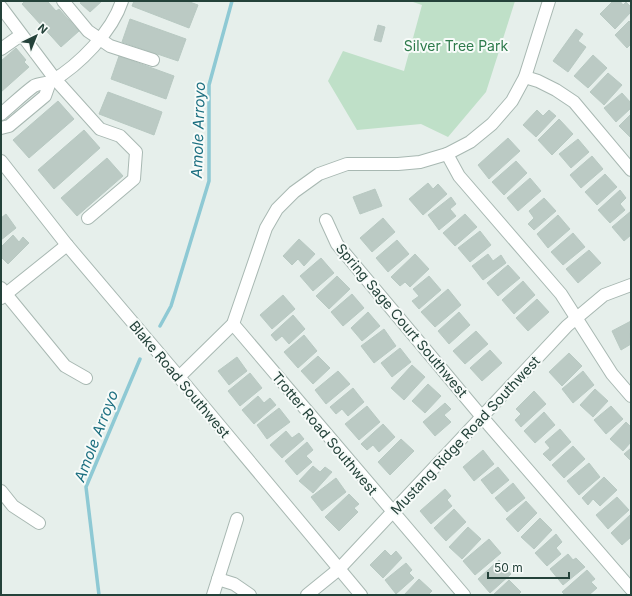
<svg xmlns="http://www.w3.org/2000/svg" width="632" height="596" viewBox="0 0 632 596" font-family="Inter,sans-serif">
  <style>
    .green { fill: #bfe0c8 }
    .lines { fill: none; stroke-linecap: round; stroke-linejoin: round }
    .stream { stroke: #8ec9d4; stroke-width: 3.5 }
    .building { fill: #bbcac4; stroke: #b8c9c2 }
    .minor-casing { stroke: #a8b8b2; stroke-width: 14 }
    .tertiary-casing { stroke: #a8b8b2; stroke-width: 14 }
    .minor { stroke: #fff; stroke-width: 12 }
    .tertiary { stroke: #fff; stroke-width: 12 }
    .labels { text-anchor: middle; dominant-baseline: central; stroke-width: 4; stroke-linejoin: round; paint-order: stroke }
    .park-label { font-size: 14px; fill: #2d7a4b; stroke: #f7fbf9 }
    .street-label { font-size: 14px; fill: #24423a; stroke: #f7fbf9 }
    .water-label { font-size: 15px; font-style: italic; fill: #1c6f80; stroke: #f7fbf9 }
  </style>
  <rect width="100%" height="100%" fill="#e6efeb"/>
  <path class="green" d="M410 1H515L486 92 448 137 421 124 357 130 328 81 343 51 404 71 422 5Z"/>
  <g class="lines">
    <g class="stream">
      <path d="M160 326 171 306 209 181V85L232 1"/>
      <path d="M99 595 86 487 140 359"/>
    </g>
  </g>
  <g class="building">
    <path d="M25 1H49L48 2 56 11 59 9 79 31 61 47 22 4Z"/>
    <path d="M83 1H102L90 12 80 3Z"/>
    <path d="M134 1H187L198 5 189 28 132 6Z"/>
    <path d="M613 1H620L623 5 626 2 631 7V12L615 29 600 14Z"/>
    <path d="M130 19 186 39 178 61 122 42Z"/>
    <path d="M629 21 631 23V44L627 48 615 35Z"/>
    <path d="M378 25 385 27 381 42 374 40Z"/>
    <path d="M576 29 583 34 578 41 586 47 568 72 553 61Z"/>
    <path d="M16 48 26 60 24 62 29 67 1 92V61Z"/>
    <path d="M593 55 607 68 588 88 574 76Z"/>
    <path d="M119 56 174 76 166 99 111 79Z"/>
    <path d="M608 73 622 85 604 105 590 92Z"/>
    <path d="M108 92 162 112 154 135 99 114Z"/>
    <path d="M622 93 631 103V108L616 122 604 108Z"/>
    <path d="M58 101 74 119 29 158 13 140Z"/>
    <path d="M537 110 543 116 549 110 556 116 536 137 523 125Z"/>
    <path d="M631 114V138L619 126Z"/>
    <path d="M559 119 573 134 552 155 538 140Z"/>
    <path d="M84 130 100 148 54 189 38 170Z"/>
    <path d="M508 138 520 151 489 179 478 165Z"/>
    <path d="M578 139 589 152 571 168 559 154Z"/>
    <path d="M592 156 603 169 581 188 570 175Z"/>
    <path d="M107 158 123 176 77 216 61 198Z"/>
    <path d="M516 161 527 173 504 195 492 182Z"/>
    <path d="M605 174 617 187 597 205 585 192Z"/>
    <path d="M530 178 541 191 518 211 507 198Z"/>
    <path d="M428 183 433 189 438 184 447 194 423 215 409 199Z"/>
    <path d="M375 189 382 206 360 214 353 197Z"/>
    <path d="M620 190 626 198 620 204 625 210 610 223 598 210Z"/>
    <path d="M451 197 456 204 450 209 456 216 439 230 428 215Z"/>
    <path d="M544 198 556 211 534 230 528 224 534 218 529 211Z"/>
    <path d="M631 211V235L624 241 612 227Z"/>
    <path d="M6 214 16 228 1 240V218Z"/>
    <path d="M465 214 477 227 455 246 443 233Z"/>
    <path d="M558 215 570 229 548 248 537 234Z"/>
    <path d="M383 218 395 232 372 252 360 238Z"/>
    <path d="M480 231 491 245 470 262 458 248Z"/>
    <path d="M573 233 585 247 563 265 551 252Z"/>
    <path d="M13 235 19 242 23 237 29 243 8 264 1 257V247Z"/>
    <path d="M299 239 315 254 304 266 298 259 292 265 283 256Z"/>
    <path d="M397 240 409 254 388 272 376 258Z"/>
    <path d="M589 250 601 263 578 283 566 269Z"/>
    <path d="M415 254 429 269 410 287 405 282 400 286 391 277Z"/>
    <path d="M488 254 493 261 501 255 506 263 483 280 472 266Z"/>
    <path d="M321 258 334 273 313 291 300 276Z"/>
    <path d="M508 265 520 278 498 296 487 283Z"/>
    <path d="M337 276 350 289 329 309 316 296Z"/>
    <path d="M429 276 441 290 419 309 412 301 419 296 413 289Z"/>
    <path d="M523 281 535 295 514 314 502 300Z"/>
    <path d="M448 289 461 305 435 327 421 312Z"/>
    <path d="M352 294 364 308 343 326 331 312Z"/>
    <path d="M283 295 295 309 272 329 260 315Z"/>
    <path d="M537 299 549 312 528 331 516 318Z"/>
    <path d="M368 312 380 326 362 341 351 328Z"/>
    <path d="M459 312 470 325 449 344 438 331Z"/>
    <path d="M293 315 305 329 289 344 282 336 276 341 271 335Z"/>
    <path d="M631 321V333H630L631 344 621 350 612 331Z"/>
    <path d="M384 329 396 346 374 363 361 346Z"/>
    <path d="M476 331 488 344 465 364 453 351Z"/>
    <path d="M304 335 317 351 298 368 284 352Z"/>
    <path d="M400 348 411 362 392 377 381 363Z"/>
    <path d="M490 350 502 363 482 381 470 368Z"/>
    <path d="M569 353 582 366 562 386 549 372Z"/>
    <path d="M318 356 330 368 313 384 301 371Z"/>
    <path d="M237 357 247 371 229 385 218 371Z"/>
    <path d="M412 365 425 377 404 400 391 388Z"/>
    <path d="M338 371 350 384 326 404 315 390Z"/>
    <path d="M583 371 594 385 573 403 562 389Z"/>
    <path d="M250 373 262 388 240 406 228 391Z"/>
    <path d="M428 384 441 396 425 413 412 401Z"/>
    <path d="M353 388 364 402 348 416 342 409 336 414 330 407Z"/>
    <path d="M595 389 608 401 593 417 580 405Z"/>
    <path d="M534 391 546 404 521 427 515 420 521 414 516 409Z"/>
    <path d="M258 396 264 403 270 398 276 405 254 424 242 410Z"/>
    <path d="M445 403 451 409 444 415 451 422 435 436 423 422Z"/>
    <path d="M367 406 380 422 359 440 345 424Z"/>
    <path d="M611 406 623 419 606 434 594 420Z"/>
    <path d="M279 408 290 422 267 439 257 425Z"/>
    <path d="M544 412 555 425 535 443 524 431Z"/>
    <path d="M626 422 631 427V442L623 451 610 439Z"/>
    <path d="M383 424 395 437 379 452 373 445 367 450 361 444Z"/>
    <path d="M560 429 571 442 550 461 543 454 550 448 545 442Z"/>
    <path d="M286 431 292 438 299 433 304 439 282 458 270 445Z"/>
    <path d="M401 439 414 451 390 475 378 462Z"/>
    <path d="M307 442 313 450 306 456 312 462 297 475 285 461Z"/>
    <path d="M573 446 585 459 564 478 552 465Z"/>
    <path d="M631 448V461L624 454Z"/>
    <path d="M483 450 494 464 474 481 463 467Z"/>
    <path d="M589 463 600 477 579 495 567 481Z"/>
    <path d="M313 466 320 472 325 467 332 472 313 493 299 481Z"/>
    <path d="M498 467 509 480 492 494 481 480Z"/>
    <path d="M604 477 617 490 600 506 593 499 588 505 582 498Z"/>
    <path d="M336 478 346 492 322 511 311 497Z"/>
    <path d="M513 483 525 498 507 512 495 498Z"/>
    <path d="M445 489 451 496 447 500 452 506 431 524 420 511Z"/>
    <path d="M349 494 359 504 354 508 358 512 339 531 325 517Z"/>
    <path d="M617 497 629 510 608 529 596 515Z"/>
    <path d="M526 501 537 513 518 532 506 519Z"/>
    <path d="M454 509 466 522 446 541 434 528Z"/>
    <path d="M631 514V537L622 545 611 533Z"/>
    <path d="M540 518 552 530 534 549 521 537Z"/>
    <path d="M468 527 481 539 462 559 449 547Z"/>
    <path d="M556 534 562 542 556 548 561 554 547 566 535 553Z"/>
    <path d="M489 539 501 553 475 575 463 561Z"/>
    <path d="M385 550 391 556 396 551 402 558 383 578 370 565Z"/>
    <path d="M568 554 573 560 576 558 585 567 563 585 550 569Z"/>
    <path d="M499 560 511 574 490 593 478 579Z"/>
    <path d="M406 563 412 570 409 573 414 578 396 594 385 580Z"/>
    <path d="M587 570 595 579 591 582 597 588 589 595H565L562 592Z"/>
    <path d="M419 579 432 591 428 595H404Z"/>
    <path d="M509 580 521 592 518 595H493Z"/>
  </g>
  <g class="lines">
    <g class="minor-casing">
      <g id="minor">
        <path d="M63 1 88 31 110 46 153 60"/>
        <path d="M1 7 55 79 100 129 120 136 136 152 134 179 88 218"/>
        <path d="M1 49 21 35"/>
        <path d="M525 77 538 81 556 90 574 102 631 170"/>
        <path d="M1 114C12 105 23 94 34 86 39 83 47 84 52 81 79 65 112 32 122 1"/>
        <path d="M1 128 9 126 45 96 50 82"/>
        <path d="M447 154 459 176 561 294 612 374 631 396"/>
        <path d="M326 220 337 244 482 417 631 589"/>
        <path d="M1 288 65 366 86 378"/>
        <path d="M1 298 67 245"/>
        <path d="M233 324 464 595"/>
        <path d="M179 377 233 324 266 228 277 209 294 192 319 174 347 164H398L420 162 447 154 470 142 492 124 512 101 525 77 549 1"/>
        <path d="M1 491 13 506 39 523"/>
        <path d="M218 579 234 584 250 595"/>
        <path d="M213 595 237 519"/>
        <path d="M307 595 339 569 567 326 604 295 631 285"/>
      </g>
    </g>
    <g class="tertiary-casing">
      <path id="tertiary" d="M1 161 67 245 179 377 361 595"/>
    </g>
    <use href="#minor" class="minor"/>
    <use href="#tertiary" class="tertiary"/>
  </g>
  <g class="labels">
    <g class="park-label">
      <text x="456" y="45">Silver Tree Park</text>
    </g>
    <g class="street-label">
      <text transform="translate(402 320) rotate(50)">Spring Sage Court Southwest</text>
      <text transform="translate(180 379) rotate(50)">Blake Road Southwest</text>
      <text transform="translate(325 433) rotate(50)">Trotter Road Southwest</text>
      <text transform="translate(465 435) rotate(-47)">Mustang Ridge Road Southwest</text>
    </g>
    <g class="water-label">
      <text transform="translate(198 130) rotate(-88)">Amole Arroyo</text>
      <text transform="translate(96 436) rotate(-69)">Amole Arroyo</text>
    </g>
  </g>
  <rect width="632" height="596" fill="none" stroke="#24423a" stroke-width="4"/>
  <g transform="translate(36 36) rotate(43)" stroke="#f7fbf9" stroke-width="3" paint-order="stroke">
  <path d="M0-3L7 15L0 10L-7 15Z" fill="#24423a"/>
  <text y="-6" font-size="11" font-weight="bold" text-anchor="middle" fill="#24423a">N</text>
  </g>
  <path d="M488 572v6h81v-6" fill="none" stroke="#24423a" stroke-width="2"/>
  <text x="494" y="572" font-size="12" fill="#24423a" stroke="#f7fbf9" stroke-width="3" paint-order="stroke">50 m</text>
</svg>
